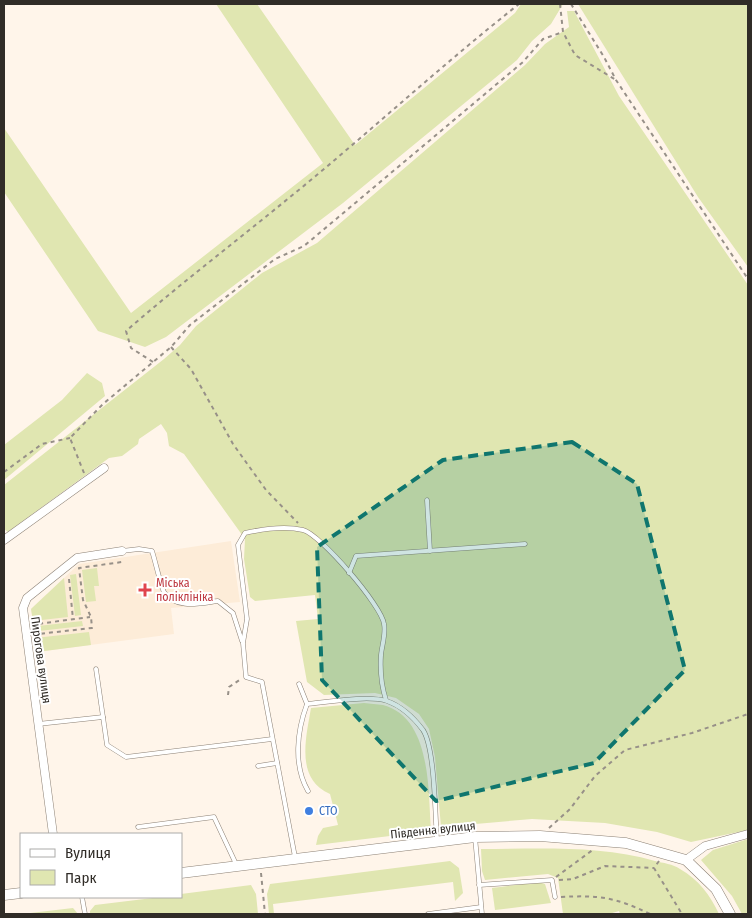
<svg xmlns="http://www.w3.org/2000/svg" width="752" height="918" viewBox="0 0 752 918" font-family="'Fira Sans Condensed',sans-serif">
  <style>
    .built { fill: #fdecd8 }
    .green { fill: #e0e6b1 }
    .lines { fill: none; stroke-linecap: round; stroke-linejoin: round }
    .service-casing { stroke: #8c8175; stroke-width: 5 }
    .minor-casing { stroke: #8c8175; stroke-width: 9 }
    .tertiary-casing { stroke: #8c8175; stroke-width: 11 }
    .path { stroke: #979088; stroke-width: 2; stroke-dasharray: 4 4; stroke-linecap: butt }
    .service { stroke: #fff; stroke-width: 4 }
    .minor { stroke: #fff; stroke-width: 8 }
    .tertiary { stroke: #fff; stroke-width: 10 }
    .marked { fill: #0f766e; fill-opacity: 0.2; stroke: #0f766e; stroke-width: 4; stroke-dasharray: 10 6; stroke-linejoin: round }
    .health-dot { fill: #e0444e; stroke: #fff; stroke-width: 2 }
    .shop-dot { fill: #3f7fe0; stroke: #fff; stroke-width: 2 }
    .labels { text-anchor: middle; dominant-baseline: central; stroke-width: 4; stroke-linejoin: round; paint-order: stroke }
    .health-label { font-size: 12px; fill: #be3a42; stroke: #fff; text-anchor: start }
    .street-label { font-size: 12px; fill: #302c27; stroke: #fff }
    .shop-label { font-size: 12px; fill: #366cbe; stroke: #fff; text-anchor: start }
  </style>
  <rect width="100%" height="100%" fill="#fff5ea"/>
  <path class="built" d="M231 541 240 602 171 608 174 634 37 652 31 609 79 564Z"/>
  <g class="green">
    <path d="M216 4H257L355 145 515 13 521 4H563L551 24 532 41 517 60 343 203 166 337 145 347 98 331 4 192V128L131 313 323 163Z"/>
    <path d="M578 4H748V267L698 197Z"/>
    <path d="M567 11H574L619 96 748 285V830L691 842 657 832 605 823 532 819 441 827 435 757 429 729 419 714 396 698 375 693 324 695 307 682 296 621 318 619 315 595 255 601 250 597 244 559 245 539 184 454 169 446 167 433 161 424 139 439 138 444 122 456 109 458 8 532 4 529V485L164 359 180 345 196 326 262 273 317 243 525 65 545 44 569 27Z"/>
    <path d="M87 373 102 383 105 396 4 480V445L62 400Z"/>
    <path d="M97 568 99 586H94L96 601 86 602 82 570Z"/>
    <path d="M76 574 81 615 75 616 70 575Z"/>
    <path d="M64 578 68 617 33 621 31 609Z"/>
    <path d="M82 621 83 626 39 631 38 626Z"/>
    <path d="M89 632 91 645 37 652 35 638Z"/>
    <path d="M364 703C370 704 377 704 383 705 432 718 428 792 431 831L316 845 318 836 323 828 338 825 330 794C295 779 306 738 311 708Z"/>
    <path d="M748 839V914H742L732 896 701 860 713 850Z"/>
    <path d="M481 849C539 849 599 845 655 861 663 863 673 864 680 869 699 880 710 895 719 914H620L619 911 609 914H563L558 878 548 874 485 880 482 871Z"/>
    <path d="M450 861 459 868 463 893 455 901 453 882 273 904 274 914H269L267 894 270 884Z"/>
    <path d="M538 882 545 884 551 903 495 910 492 888Z"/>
    <path d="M251 885 256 894 258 914H90V911L95 905 161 897H181V894Z"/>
    <path d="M73 908 78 914H22Z"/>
  </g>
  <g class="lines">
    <g class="service-casing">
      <g id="service">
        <path d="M427 500 430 551"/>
        <path d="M122 551 139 549 152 551C155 560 161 587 164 592 175 610 202 603 218 601L233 613 242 641"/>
        <path d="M349 573 356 556 525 544"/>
        <path d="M96 669 103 717"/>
        <path d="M299 684 307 704C297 731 293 765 308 791"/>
        <path d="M307 704C327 702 369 695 387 701 401 706 414 718 423 730 435 748 435 815 437 840"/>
        <path d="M38 724 103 717 107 745 126 757 272 739"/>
        <path d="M258 766 277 763"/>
        <path d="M138 827 214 817 236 864"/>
        <path d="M475 837 482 914"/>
        <path d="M295 857 262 682 246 677 243 643 247 619 238 545 245 533C263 529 285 526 303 530 320 534 382 606 384 624 386 634 382 645 381 655 380 671 381 685 386 700"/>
        <path d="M479 885 552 880 555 897"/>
        <path d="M82 897 85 914"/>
        <path d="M428 914 481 907"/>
      </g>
    </g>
    <g class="minor-casing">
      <g id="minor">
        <path d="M4 540 104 468"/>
        <path d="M53 834 23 608 27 598 77 558 122 551"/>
        <path d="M686 860 705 846 748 834"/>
      </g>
    </g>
    <g class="tertiary-casing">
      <g id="tertiary">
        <path d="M181 873 475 837 540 836 626 843 686 860 716 889 730 914"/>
        <path d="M4 895 21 893"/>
      </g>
    </g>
    <g class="path">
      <path d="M560 4 563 32 575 55 616 80"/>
      <path d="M571 4 604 57 616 80 748 279"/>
      <path d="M171 347 191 369 233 444 266 490 298 523"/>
      <path d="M153 362 131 348 126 331C195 271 268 217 337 158 398 106 457 53 519 4"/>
      <path d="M4 472 42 444 70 438"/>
      <path d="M84 473 70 438 103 404 171 347 190 325 275 259 304 246 523 62 543 39 563 32"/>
      <path d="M69 579 73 619"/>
      <path d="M34 629 37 624 90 617"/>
      <path d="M35 630 38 634 92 628 91 617 83 600 79 568 122 562"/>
      <path d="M228 695 229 687 241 679"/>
      <path d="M549 828 570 809 595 776 625 750 692 733 748 714"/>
      <path d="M659 861 654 868 682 914"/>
      <path d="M261 873 265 914"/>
      <path d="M556 877 594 849"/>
      <path d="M559 880 573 879 605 866 654 868"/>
      <path d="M561 897C599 895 615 897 650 914"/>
    </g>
    <use href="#service" class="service"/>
    <use href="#minor" class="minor"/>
    <use href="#tertiary" class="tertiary"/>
  </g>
  <path class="marked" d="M572 442 637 484 685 670 594 763 436 801 322 680 317 547 443 460Z"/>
  <path class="health-dot" d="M142.5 582.5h5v5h5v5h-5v5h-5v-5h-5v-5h5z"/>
  <circle class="shop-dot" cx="309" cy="811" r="5"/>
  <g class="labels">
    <g class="health-label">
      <text x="156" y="583">Міська<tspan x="156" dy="14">поліклініка</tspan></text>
    </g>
    <g class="street-label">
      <text transform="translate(41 660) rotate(82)">Пирогова вулиця</text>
      <text transform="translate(433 830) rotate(-6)">Південна вулиця</text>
    </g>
    <g class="shop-label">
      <text x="319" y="811">СТО</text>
    </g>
  </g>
  <rect width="752" height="918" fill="none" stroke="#302c27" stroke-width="10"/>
  <rect x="20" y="833" width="162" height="65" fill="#ffffff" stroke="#acaba9"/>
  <rect x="30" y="849" width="25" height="8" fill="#ffffff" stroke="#acaba9"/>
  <text x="65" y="858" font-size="15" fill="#302c27">Вулиця</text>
  <rect x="30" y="870" width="25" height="15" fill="#e0e6b1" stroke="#acaba9"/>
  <text x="65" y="883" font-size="15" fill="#302c27">Парк</text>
</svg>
